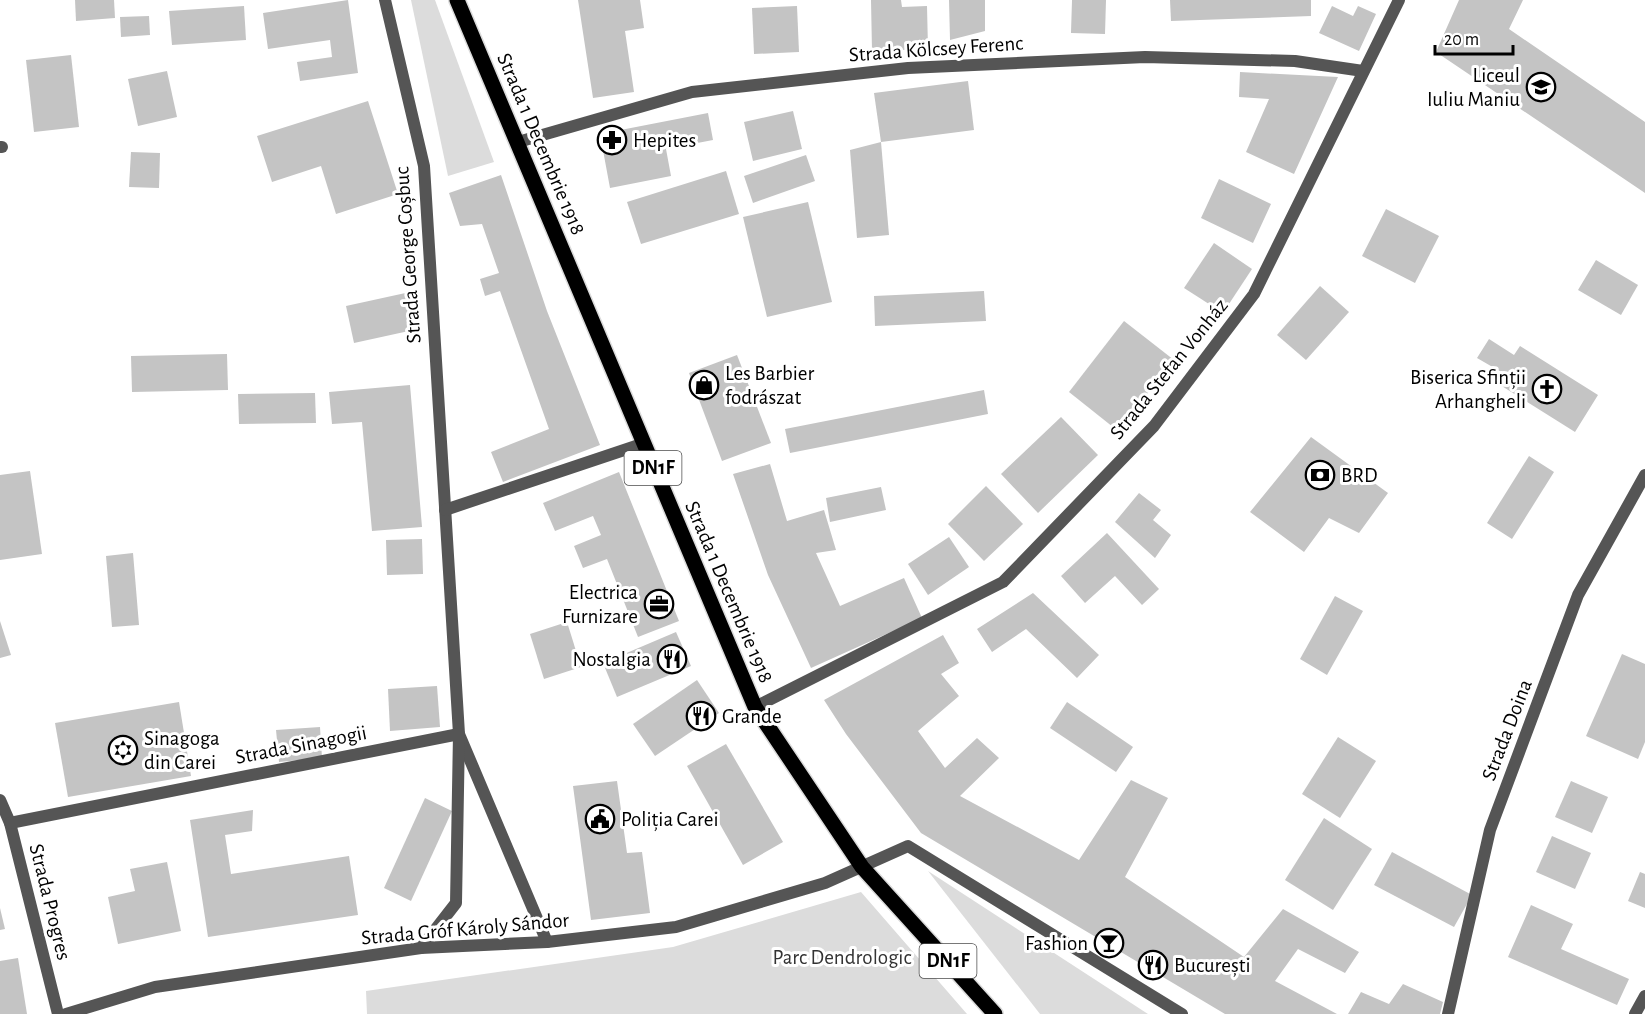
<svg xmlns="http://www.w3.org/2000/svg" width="1645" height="1014" viewBox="0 0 1645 1014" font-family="'Alegreya Sans',sans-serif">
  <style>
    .green { fill: #dcdcdc }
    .building { fill: #c4c4c4 }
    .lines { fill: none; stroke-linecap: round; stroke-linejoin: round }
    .primary-casing { stroke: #dbdbdb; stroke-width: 18 }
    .street { stroke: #555; stroke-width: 12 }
    .primary { stroke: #000; stroke-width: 15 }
    .labels { text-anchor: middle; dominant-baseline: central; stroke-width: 6; stroke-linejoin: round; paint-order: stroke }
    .shield { fill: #fff; stroke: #4c4c4c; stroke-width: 1.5 }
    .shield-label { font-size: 20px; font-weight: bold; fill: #000 }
    .street-label { font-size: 21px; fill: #000; stroke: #fff }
    .poi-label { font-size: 21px; fill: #000; stroke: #fff; text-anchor: start }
    .park-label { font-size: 21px; fill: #333; stroke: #fff }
  </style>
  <rect width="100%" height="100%" fill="#fff"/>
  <g class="green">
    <path d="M411 0H435L494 162 448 176Z"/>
    <path d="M928 871 1148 1014H1040Z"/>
    <path d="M861 892 967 1014H367L366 991 673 947Z"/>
  </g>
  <g class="building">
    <path d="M75 0H114L115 18 76 21Z"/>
    <path d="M348 0 358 73 300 81 297 62 332 57 330 40 268 49 263 13Z"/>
    <path d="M578 0H640L644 28 625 31 634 92 593 98Z"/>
    <path d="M871 0H901L902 7 927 6 928 49 872 51Z"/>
    <path d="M949 0H985V31L950 40Z"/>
    <path d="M1072 0H1106L1105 34 1071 33Z"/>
    <path d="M1170 0H1311V16L1171 21Z"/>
    <path d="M1459 0H1523L1509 29 1645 122V193L1436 52Z"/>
    <path d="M244 6 246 40 172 45 169 11Z"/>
    <path d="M797 6 799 52 754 54 752 8Z"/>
    <path d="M1332 6 1353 16 1358 6 1376 14 1359 51 1319 33Z"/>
    <path d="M149 16 150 35 121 37 120 17Z"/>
    <path d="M71 55 79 127 34 132 26 60Z"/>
    <path d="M167 71 177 117 138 126 128 79Z"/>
    <path d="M1240 72 1338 77 1294 174 1246 152 1269 99 1239 97Z"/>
    <path d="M968 81 974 130 881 142 874 93Z"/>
    <path d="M368 101 398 194 336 214 321 166 272 182 257 136Z"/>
    <path d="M793 111 802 149 753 161 744 122Z"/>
    <path d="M708 113 713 140 666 149 671 176 610 188 600 134Z"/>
    <path d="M881 142 889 235 857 238 850 150Z"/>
    <path d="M131 152 160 153 159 188 129 187Z"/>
    <path d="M806 155 815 181 753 203 744 176Z"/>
    <path d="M726 171 739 214 641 244 627 202Z"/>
    <path d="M501 175 547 311 600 445 503 482 491 452 549 429 500 291 485 296 480 279 499 273 482 224 460 226 449 193Z"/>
    <path d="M1219 179 1271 204 1253 243 1201 218Z"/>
    <path d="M808 202 832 302 767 317 743 217Z"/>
    <path d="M1386 209 1439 236 1415 283 1362 256Z"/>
    <path d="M1214 243 1252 269 1223 313 1184 288Z"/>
    <path d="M1596 260 1638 285 1621 315 1578 290Z"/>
    <path d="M1320 286 1349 312 1306 360 1277 335Z"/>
    <path d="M984 291 986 321 875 326 874 296Z"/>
    <path d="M410 292 418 329 354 343 346 306Z"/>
    <path d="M1124 321 1174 360 1118 431 1069 392Z"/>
    <path d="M1489 339 1514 355 1520 346 1598 395 1575 432 1497 383 1503 373 1477 358Z"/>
    <path d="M227 354 228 390 132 392 131 356Z"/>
    <path d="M737 355 771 443 722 461 689 373Z"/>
    <path d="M410 385 422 527 372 531 362 422 332 424 329 392Z"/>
    <path d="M984 390 988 414 790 453 785 429Z"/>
    <path d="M315 393 316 423 239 424 238 394Z"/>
    <path d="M1061 417 1098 455 1038 513 1001 474Z"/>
    <path d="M1311 437 1388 493 1359 533 1329 518 1304 552 1250 512Z"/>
    <path d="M1529 456 1554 472 1512 539 1487 523Z"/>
    <path d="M770 464 787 521 824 510 836 550 816 553 840 606 904 578 922 618 811 668 768 575 733 474Z"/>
    <path d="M30 471 42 554 0 560V475Z"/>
    <path d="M619 472 679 621 638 637 607 559 583 568 574 546 601 535 593 516 555 531 543 503Z"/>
    <path d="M986 486 1023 524 984 561 948 524Z"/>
    <path d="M881 487 886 510 830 522 826 498Z"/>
    <path d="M1139 493 1161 510 1153 520 1171 535 1155 558 1115 522Z"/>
    <path d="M1107 533 1159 589 1142 605 1115 576 1085 603 1061 576Z"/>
    <path d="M949 537 969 567 928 595 908 564Z"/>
    <path d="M422 539 423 574 387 575 386 540Z"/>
    <path d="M133 553 139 625 112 627 106 556Z"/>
    <path d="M1033 593 1099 655 1077 678 1026 629 992 652 977 629Z"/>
    <path d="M1335 596 1363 611 1327 675 1300 659Z"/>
    <path d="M0 621 11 655 0 658Z"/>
    <path d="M567 622 581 667 544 679 530 634Z"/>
    <path d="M676 632 691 666 617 697 603 663Z"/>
    <path d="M943 635 959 663 941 674 959 696 918 731 945 768 977 738 999 758 960 796 1079 860 1131 780 1168 798 1125 877 1244 957 1283 909 1359 952 1345 973 1298 949 1275 981 1337 1014H1225L921 833 846 734 824 700Z"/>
    <path d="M1622 654 1645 664V742L1638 759 1586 736Z"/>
    <path d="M697 680 719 713 655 756 633 724Z"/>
    <path d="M437 686 440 727 390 731 388 689Z"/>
    <path d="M179 702 191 776 68 797 55 723Z"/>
    <path d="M1067 702 1133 747 1116 772 1050 728Z"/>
    <path d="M320 727 322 758 279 762 276 730Z"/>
    <path d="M1338 737 1376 761 1340 818 1302 794Z"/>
    <path d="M726 744 783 842 743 865 687 766Z"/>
    <path d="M617 781 627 853 642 852 650 913 591 920 573 786Z"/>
    <path d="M1571 781 1608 797 1592 833 1555 817Z"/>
    <path d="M425 798 452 811 411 901 384 888Z"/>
    <path d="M253 810 252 831 225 835 231 874 349 856 358 915 208 937 190 820Z"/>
    <path d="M1324 818 1372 849 1333 910 1285 880Z"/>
    <path d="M1552 836 1591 853 1575 889 1536 872Z"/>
    <path d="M1392 852 1472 895 1454 927 1374 885Z"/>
    <path d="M167 862 181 931 118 944 108 897 135 891 130 869Z"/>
    <path d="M1640 872 1645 874V908L1628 901Z"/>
    <path d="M1531 905 1573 924 1561 949 1629 979 1617 1005 1508 957Z"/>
    <path d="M0 908 5 929 0 930Z"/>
    <path d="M18 958 27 1014H0V961Z"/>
    <path d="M1403 984 1443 1002 1440 1014H1348L1361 992 1389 1004Z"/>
  </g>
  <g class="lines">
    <g class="primary-casing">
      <path id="primary" d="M457 0 755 707 862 867 995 1014"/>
    </g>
    <g class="street">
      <path d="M385 0 424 166 459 734 547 942"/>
      <path d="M518 142 692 92 908 68 1145 57 1295 61 1363 71"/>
      <path d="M0 147H2"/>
      <path d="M445 510 642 444"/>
      <path d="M755 707 1003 582 1154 426 1254 294 1399 0"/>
      <path d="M0 800 10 823 58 1014"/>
      <path d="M10 823 459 734 456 903 421 948"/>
      <path d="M66 1014 155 987 421 948 547 942 676 927 825 883 908 846 1182 1014"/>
      <path d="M1448 1014 1490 830 1578 595 1645 475"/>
      <path d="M1635 1014 1645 996"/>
    </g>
    <use href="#primary" class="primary"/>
  </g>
  <defs>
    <g id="university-ring" transform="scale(1.5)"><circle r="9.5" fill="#fff" stroke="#000" stroke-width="1.5"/><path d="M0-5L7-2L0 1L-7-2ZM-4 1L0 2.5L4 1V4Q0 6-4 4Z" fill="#000"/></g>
    <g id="pharmacy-ring" transform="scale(1.5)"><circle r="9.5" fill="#fff" stroke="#000" stroke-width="1.5"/><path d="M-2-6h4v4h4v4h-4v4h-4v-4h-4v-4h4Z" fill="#000"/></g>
    <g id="shop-ring" transform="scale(1.5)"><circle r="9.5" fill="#fff" stroke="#000" stroke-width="1.5"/><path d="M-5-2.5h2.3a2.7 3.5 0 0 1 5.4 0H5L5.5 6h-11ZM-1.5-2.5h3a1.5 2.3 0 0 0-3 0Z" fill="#000"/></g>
    <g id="church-ring" transform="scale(1.5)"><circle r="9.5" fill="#fff" stroke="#000" stroke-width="1.5"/><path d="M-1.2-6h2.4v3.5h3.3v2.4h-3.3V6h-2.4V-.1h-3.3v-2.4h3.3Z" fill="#000"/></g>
    <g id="bank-ring" transform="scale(1.5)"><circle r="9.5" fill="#fff" stroke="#000" stroke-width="1.5"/><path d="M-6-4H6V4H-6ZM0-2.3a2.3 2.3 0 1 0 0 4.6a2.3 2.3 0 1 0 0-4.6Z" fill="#000"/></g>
    <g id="office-ring" transform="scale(1.5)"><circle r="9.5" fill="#fff" stroke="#000" stroke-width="1.5"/><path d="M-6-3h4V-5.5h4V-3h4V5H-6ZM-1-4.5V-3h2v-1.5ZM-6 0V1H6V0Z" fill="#000"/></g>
    <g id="restaurant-ring" transform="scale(1.5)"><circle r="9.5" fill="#fff" stroke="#000" stroke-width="1.5"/><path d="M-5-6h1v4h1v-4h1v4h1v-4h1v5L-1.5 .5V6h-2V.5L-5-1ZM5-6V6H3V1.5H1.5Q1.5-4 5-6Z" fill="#000"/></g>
    <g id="synagogue-ring" transform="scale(1.5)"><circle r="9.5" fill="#fff" stroke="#000" stroke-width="1.5"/><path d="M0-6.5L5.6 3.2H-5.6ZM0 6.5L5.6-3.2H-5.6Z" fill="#000"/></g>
    <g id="civic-ring" transform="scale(1.5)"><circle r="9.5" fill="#fff" stroke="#000" stroke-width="1.5"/><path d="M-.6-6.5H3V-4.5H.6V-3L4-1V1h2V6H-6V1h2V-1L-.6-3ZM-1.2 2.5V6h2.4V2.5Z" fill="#000"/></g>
    <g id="bar-ring" transform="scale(1.5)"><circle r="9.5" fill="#fff" stroke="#000" stroke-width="1.5"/><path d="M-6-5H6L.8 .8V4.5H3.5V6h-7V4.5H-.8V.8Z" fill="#000"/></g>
  </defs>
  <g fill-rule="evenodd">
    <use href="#university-ring" x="1541" y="87"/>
    <use href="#pharmacy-ring" x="612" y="140"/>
    <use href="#shop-ring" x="704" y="385"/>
    <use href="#church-ring" x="1547" y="389"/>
    <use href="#bank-ring" x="1320" y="475"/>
    <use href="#office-ring" x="659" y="604"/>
    <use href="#restaurant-ring" x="672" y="659"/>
    <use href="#restaurant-ring" x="701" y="716"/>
    <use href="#synagogue-ring" x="123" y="750"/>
    <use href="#civic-ring" x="600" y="819"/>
    <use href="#bar-ring" x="1109" y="943"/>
    <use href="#restaurant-ring" x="1153" y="965"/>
  </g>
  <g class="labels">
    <g class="shield">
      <rect x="624.5" y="451" width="57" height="34" rx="4.5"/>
      <rect x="919.5" y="944" width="57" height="34" rx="4.5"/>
    </g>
    <g class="shield-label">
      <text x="653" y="468">DN1F</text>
      <text x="948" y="961">DN1F</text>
    </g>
    <g class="street-label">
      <text transform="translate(936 49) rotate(-4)">Strada Kölcsey Ferenc</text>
      <text transform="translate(541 144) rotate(67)">Strada 1 Decembrie 1918</text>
      <text transform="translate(408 255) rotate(-94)">Strada George Coșbuc</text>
      <text transform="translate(1169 369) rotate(-51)">Strada Stefan Vonház</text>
      <text transform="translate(729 592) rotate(67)">Strada 1 Decembrie 1918</text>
      <text transform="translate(1507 730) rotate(-69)">Strada Doina</text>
      <text transform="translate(301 745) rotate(-11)">Strada Sinagogii</text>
      <text transform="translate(50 902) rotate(76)">Strada Progres</text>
      <text transform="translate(465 929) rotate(-5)">Strada Gróf Károly Sándor</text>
    </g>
    <g class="poi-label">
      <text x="1520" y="75" text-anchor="end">Liceul<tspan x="1520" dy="24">Iuliu Maniu</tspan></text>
      <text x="633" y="140">Hepites</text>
      <text x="725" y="373">Les Barbier<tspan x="725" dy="24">fodrászat</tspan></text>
      <text x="1526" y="377" text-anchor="end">Biserica Sfinții<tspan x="1526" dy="24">Arhangheli</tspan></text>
      <text x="1341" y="475">BRD</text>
      <text x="638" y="592" text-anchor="end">Electrica<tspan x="638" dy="24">Furnizare</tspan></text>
      <text x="651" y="659" text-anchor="end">Nostalgia</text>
      <text x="722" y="716">Grande</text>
      <text x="144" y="738">Sinagoga<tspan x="144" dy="24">din Carei</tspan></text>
      <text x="621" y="819">Poliția Carei</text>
      <text x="1088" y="943" text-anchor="end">Fashion</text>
      <text x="1174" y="965">București</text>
    </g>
    <g class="park-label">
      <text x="842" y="957">Parc Dendrologic</text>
    </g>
  </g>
  <path d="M1435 45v9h78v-9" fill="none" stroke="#000000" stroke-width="3"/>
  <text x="1444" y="45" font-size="18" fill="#000000" stroke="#ffffff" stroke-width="4.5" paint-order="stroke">20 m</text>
</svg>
